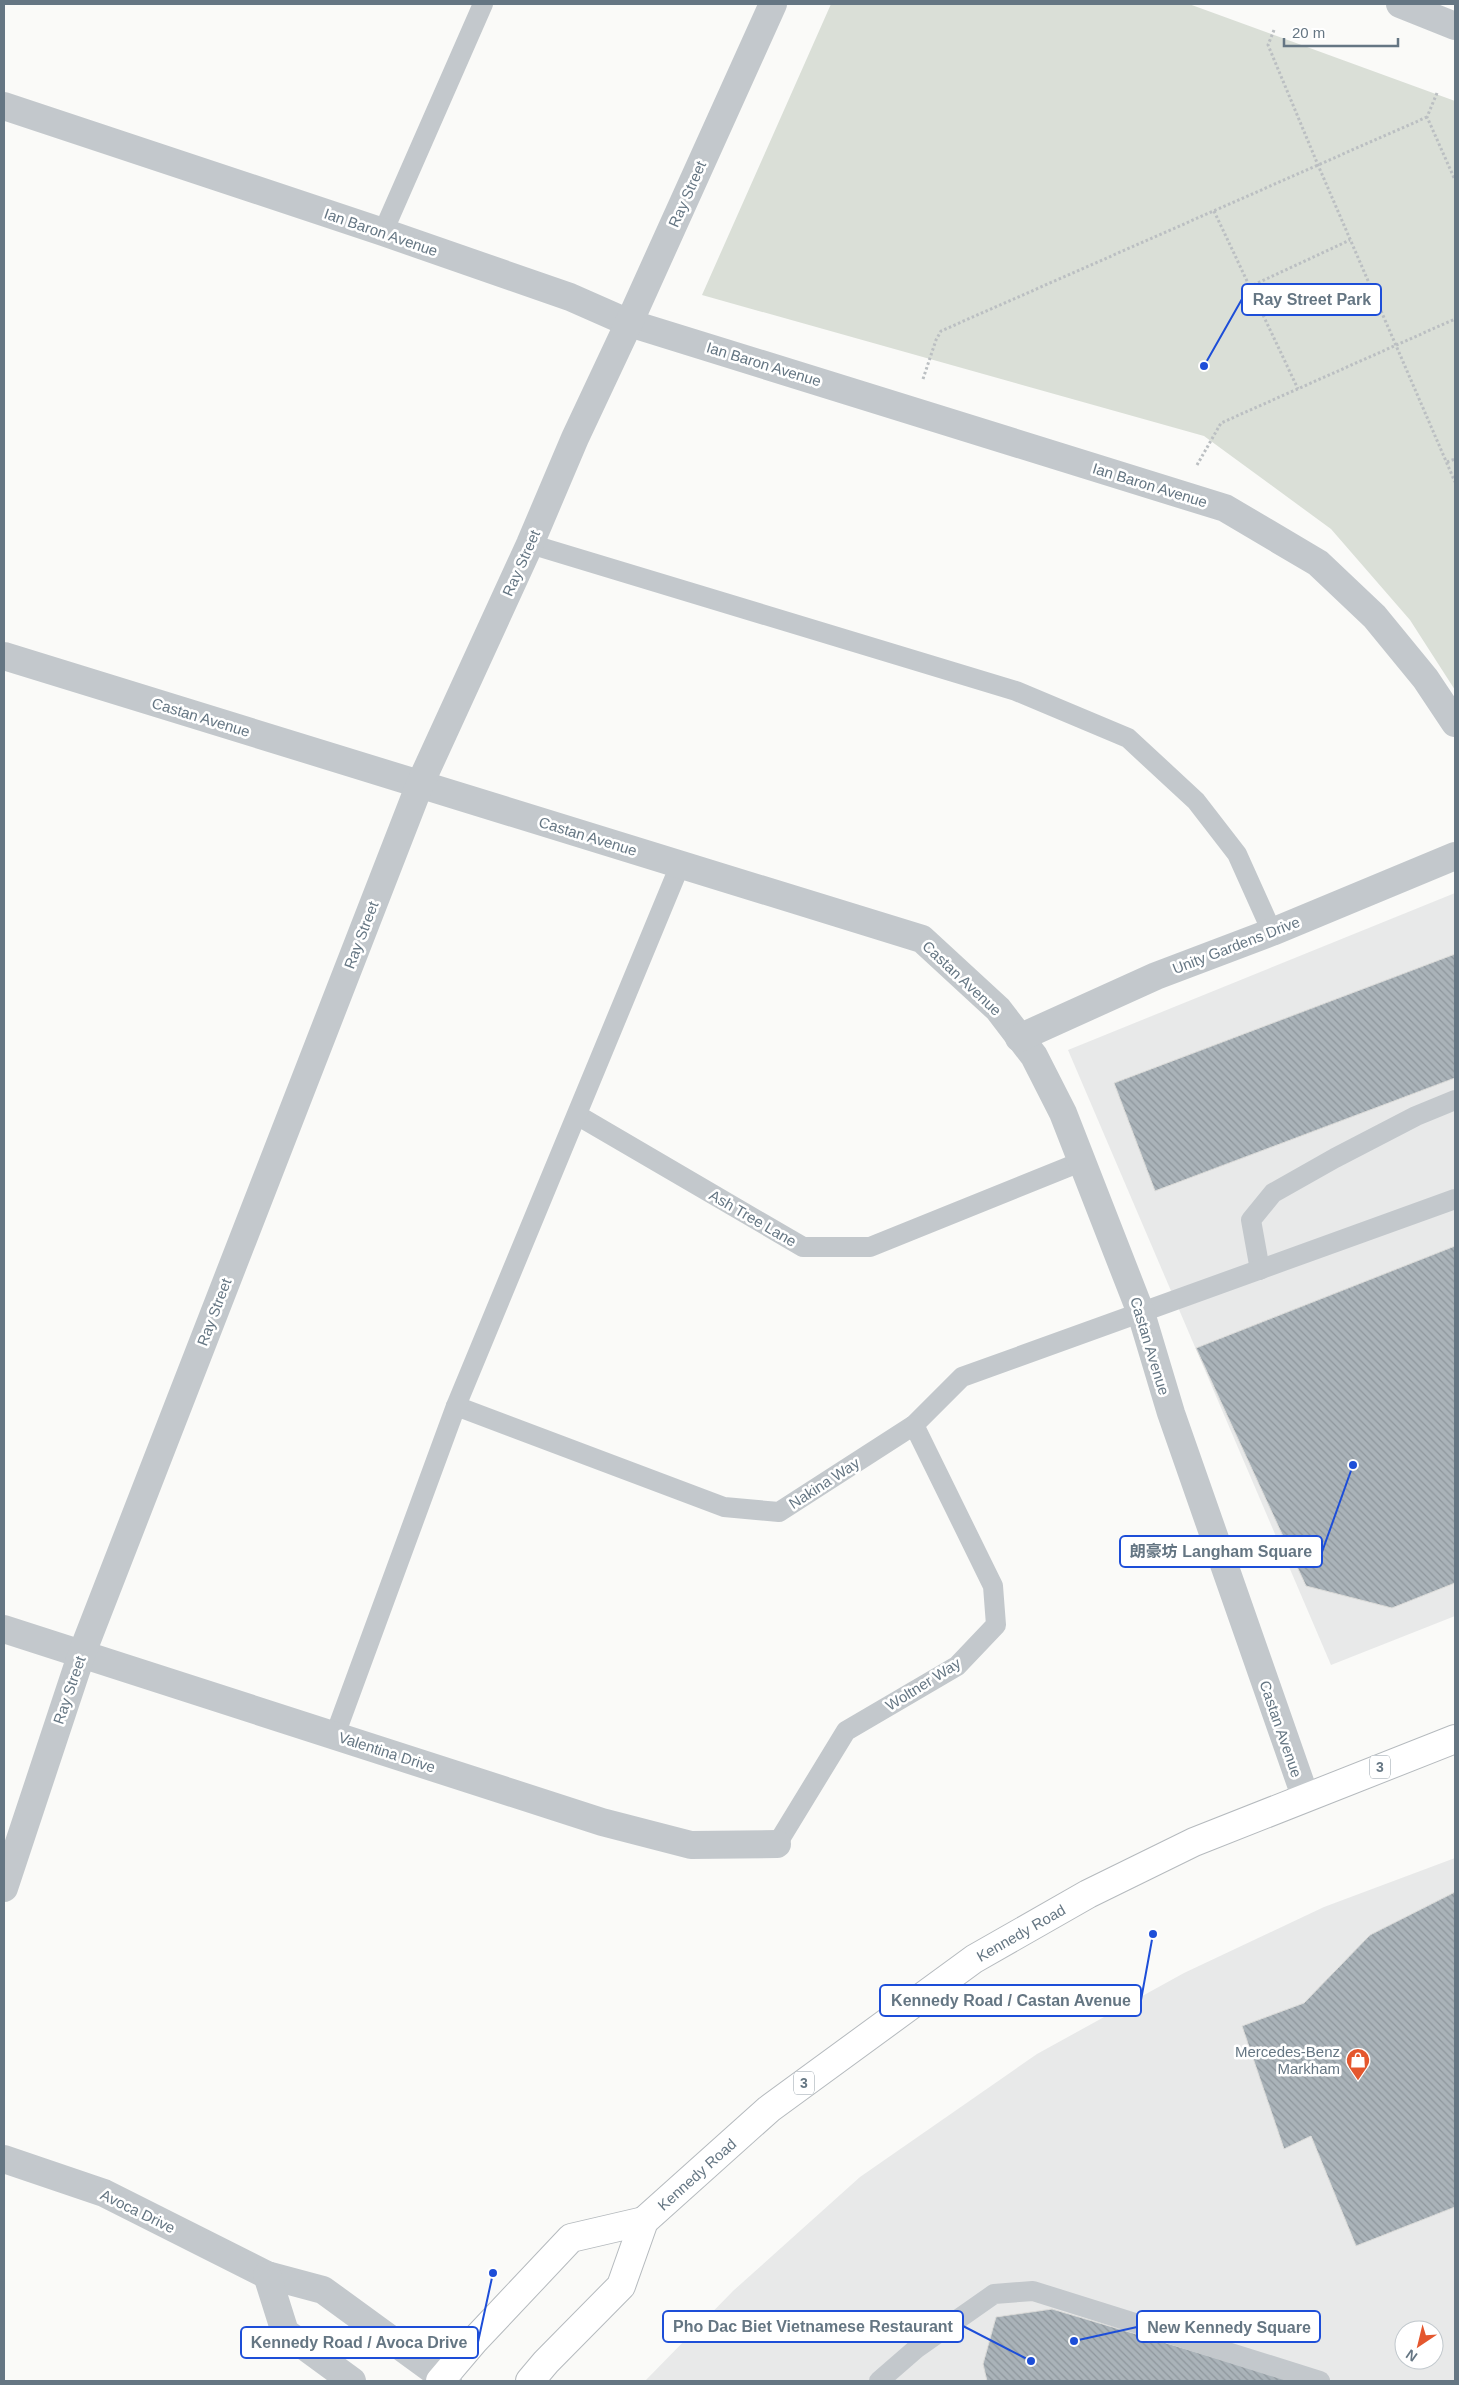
<svg xmlns="http://www.w3.org/2000/svg" width="1459" height="2385" viewBox="0 0 1459 2385" font-family="Arial,'Noto Sans SC',sans-serif">
  <style>
    .built { fill: #e8e9e9; fill-rule: evenodd }
    .park { fill: #dadfd7 }
    .building { fill: url(#building-back-hatch); stroke: #dcdcda }
    .lines { fill: none; stroke-linecap: round; stroke-linejoin: round }
    .primary-casing { stroke: #b5babe; stroke-width: 30 }
    .path { stroke: #bbbfc2; stroke-width: 3; stroke-dasharray: 2.5 2.5; stroke-linecap: butt }
    .service { stroke: #c3c8cc; stroke-width: 20 }
    .minor { stroke: #c3c8cc; stroke-width: 28 }
    .tertiary { stroke: #c3c8cc; stroke-width: 28 }
    .primary { stroke: #fff; stroke-width: 28 }
    .labels { text-anchor: middle; dominant-baseline: central; stroke-width: 5; stroke-linejoin: round; paint-order: stroke }
    .shield { fill: #fff; stroke: #939fa8; stroke-width: 1 }
    .shield-label { font-size: 14px; font-weight: bold; fill: #657683 }
    .street-label { font-size: 15px; fill: #657683; stroke: #fff }
    .poi-label { font-size: 15px; fill: #657683; stroke: #fff; text-anchor: end }
    .leader { fill: none; stroke: #1d4ed8; stroke-width: 2 }
    .callout-dot { fill: #1d4ed8; stroke: #fff; stroke-width: 2 }
    .callout { fill: #fff; stroke: #1d4ed8; stroke-width: 2 }
    .callout-label { font-size: 16px; text-anchor: middle; font-weight: bold; fill: #657683 }
  </style>
  <defs>
    <pattern id="building-back-hatch" width="6" height="6" patternUnits="userSpaceOnUse" patternTransform="scale(1.25)"><rect width="6" height="6" fill="#aab3b9"/><path d="M-1 5l2 2M0 0l6 6M5-1l2 2" fill="none" stroke="#8e969c"/></pattern>
  </defs>
  <rect width="100%" height="100%" fill="#fafaf8"/>
  <g class="built">
    <path d="M1455 893V1616L1331 1665 1068 1050Z"/>
    <path d="M1455 1858V2381H645L733 2291 860 2177 1037 2054 1184 1973 1324 1907ZM1404 2330H1434V2360H1404Z"/>
  </g>
  <path class="park" d="M831 4H1189L1455 101V690L1410 620 1331 529 1204 436 702 295Z"/>
  <g class="building">
    <path d="M1455 954V1078L1155 1191 1114 1083Z"/>
    <path d="M1455 1246V1583L1392 1608 1306 1586 1196 1348Z"/>
    <path d="M1455 1892V2207L1356 2246 1311 2136 1284 2149 1242 2026 1304 2003 1370 1935Z"/>
    <path d="M1052 2309 1294 2381H987L983 2364 996 2317Z"/>
  </g>
  <g class="lines">
    <g class="primary-casing">
      <g id="primary">
        <path d="M440 2381 474 2341 571 2238 644 2221"/>
        <path id="s1" d="M530 2381 546 2362 621 2286 644 2221 769 2109 974 1959 1088 1894 1194 1842 1455 1739"/>
      </g>
    </g>
    <g class="path">
      <path d="M1274 30 1268 45 1318 165 1455 482"/>
      <path d="M1437 93 1427 117 1455 180"/>
      <path d="M1214 211 1298 389"/>
      <path d="M1249 287 1350 240"/>
      <path d="M923 379 936 340 941 331 1427 117"/>
      <path d="M1447 462 1455 459"/>
      <path d="M1197 465 1221 423 1455 319"/>
    </g>
    <g class="service">
      <path d="M383 232 483 4"/>
      <path d="M530 544 1016 691 1128 738 1196 801 1237 854 1272 932"/>
      <path d="M577 1115 803 1247H870L1083 1161"/>
      <path d="M1260 1270 1251 1220 1273 1193 1335 1158 1416 1116 1455 1100"/>
      <path d="M456 1406 724 1507 779 1512 914 1425 962 1377 1455 1199"/>
      <path d="M335 1735 456 1406 680 865"/>
      <path d="M777 1844 846 1731 957 1666 996 1625 993 1586 914 1425"/>
      <path d="M879 2381 917 2348 994 2294 1033 2291 1320 2381"/>
    </g>
    <g class="minor">
      <path d="M4 106 383 232 570 297 629 323 1225 508 1318 563 1375 617 1425 678 1455 723"/>
      <path d="M4 656 922 939 998 1009 1034 1056 1063 1113 1141 1313 1171 1413 1305 1796"/>
      <path d="M1019 1038 1156 976 1272 932 1455 856"/>
      <path d="M4 1629 602 1822 691 1845 777 1844"/>
      <path d="M4 1888 82 1653 420 784 530 544 575 438 629 323 773 4"/>
      <path d="M4 2159 104 2193 267 2275 323 2290 448 2381"/>
      <path d="M267 2275 285 2332 352 2381"/>
    </g>
    <path class="tertiary" d="M1400 4 1455 26"/>
    <use href="#primary" class="primary"/>
  </g>
  <defs>
    <g id="shop-pin" transform="scale(1.25)"><path d="M0 17L-7.5 6A9.5 9.5 0 1 1 7.5 6Z" fill="#e4572e" stroke="#fff"/><path d="M-5-2.5h2.3a2.7 3.5 0 0 1 5.4 0H5L5.5 6h-11ZM-1.5-2.5h3a1.5 2.3 0 0 0-3 0Z" fill="#fff"/></g>
  </defs>
  <g fill-rule="evenodd">
    <use href="#shop-pin" x="1358" y="2060"/>
  </g>
  <g class="labels">
    <g class="shield">
      <rect x="1370" y="1755.5" width="20" height="23" rx="4"/>
      <rect x="794" y="2071.5" width="20" height="23" rx="4"/>
    </g>
    <g class="shield-label">
      <text x="1380" y="1767">3</text>
      <text x="804" y="2083">3</text>
    </g>
    <g class="street-label">
      <text transform="translate(687 194) rotate(-66)">Ray Street</text>
      <text transform="translate(381 232) rotate(19)">Ian Baron Avenue</text>
      <text transform="translate(764 364) rotate(17)">Ian Baron Avenue</text>
      <text transform="translate(1150 485) rotate(17)">Ian Baron Avenue</text>
      <text transform="translate(521 563) rotate(-66)">Ray Street</text>
      <text transform="translate(201 717) rotate(17)">Castan Avenue</text>
      <text transform="translate(588 836) rotate(17)">Castan Avenue</text>
      <text transform="translate(361 935) rotate(-69)">Ray Street</text>
      <text transform="translate(1236 945) rotate(-21)">Unity Gardens Drive</text>
      <text transform="translate(962 978) rotate(43)">Castan Avenue</text>
      <text transform="translate(753 1218) rotate(30)">Ash Tree Lane</text>
      <text transform="translate(214 1312) rotate(-69)">Ray Street</text>
      <text transform="translate(1150 1346) rotate(73)">Castan Avenue</text>
      <text transform="translate(824 1483) rotate(-33)">Nakina Way</text>
      <text transform="translate(923 1684) rotate(-32)">Woltner Way</text>
      <text transform="translate(69 1690) rotate(-71)">Ray Street</text>
      <text transform="translate(1281 1729) rotate(71)">Castan Avenue</text>
      <text transform="translate(387 1752) rotate(18)">Valentina Drive</text>
      <text stroke="none"><textPath href="#s1" startOffset="676">Kennedy Road</textPath></text>
      <text stroke="none"><textPath href="#s1" startOffset="271">Kennedy Road</textPath></text>
      <text transform="translate(138 2211) rotate(26)">Avoca Drive</text>
    </g>
    <g class="poi-label">
      <text x="1340" y="2051">Mercedes-Benz<tspan x="1340" dy="17">Markham</tspan></text>
    </g>
  </g>
  <path class="leader" d="M1204 366L1242 299M1353 1465L1322 1552M1153 1934L1141 2000M1031 2361L963 2326M1074 2341L1137 2327M493 2273L478 2342"/>
  <g class="callout-dot">
    <circle cx="1204" cy="366" r="5"/>
    <circle cx="1353" cy="1465" r="5"/>
    <circle cx="1153" cy="1934" r="5"/>
    <circle cx="1031" cy="2361" r="5"/>
    <circle cx="1074" cy="2341" r="5"/>
    <circle cx="493" cy="2273" r="5"/>
  </g>
  <g class="callout">
    <rect x="1242" y="284" width="139" height="31" rx="5"/>
    <rect x="1120" y="1536" width="202" height="31" rx="5"/>
    <rect x="880" y="1985" width="261" height="31" rx="5"/>
    <rect x="663" y="2311" width="300" height="31" rx="5"/>
    <rect x="1137" y="2311" width="183" height="31" rx="5"/>
    <rect x="241" y="2327" width="237" height="31" rx="5"/>
  </g>
  <g class="callout-label">
    <text x="1312" y="305">Ray Street Park</text>
    <text x="1221" y="1557">朗豪坊 Langham Square</text>
    <text x="1011" y="2006">Kennedy Road / Castan Avenue</text>
    <text x="813" y="2332">Pho Dac Biet Vietnamese Restaurant</text>
    <text x="1229" y="2333">New Kennedy Square</text>
    <text x="359" y="2348">Kennedy Road / Avoca Drive</text>
  </g>
  <rect width="1459" height="2385" fill="none" stroke="#657683" stroke-width="10"/>
  <g transform="translate(1419 2345) rotate(215)"><circle r="24" fill="#ffffff" stroke="#c1c8cd"/>
  <path d="M0-4L9 19L0 12L-9 19Z" fill="#e4572e"/>
  <text y="-8" font-size="14" font-weight="bold" text-anchor="middle" fill="#657683">N</text>
  </g>
  <path d="M1284 38v8h114v-8" fill="none" stroke="#657683" stroke-width="2.5"/>
  <text x="1292" y="38" font-size="15" fill="#657683" stroke="#ffffff" stroke-width="4" paint-order="stroke">20 m</text>
</svg>
